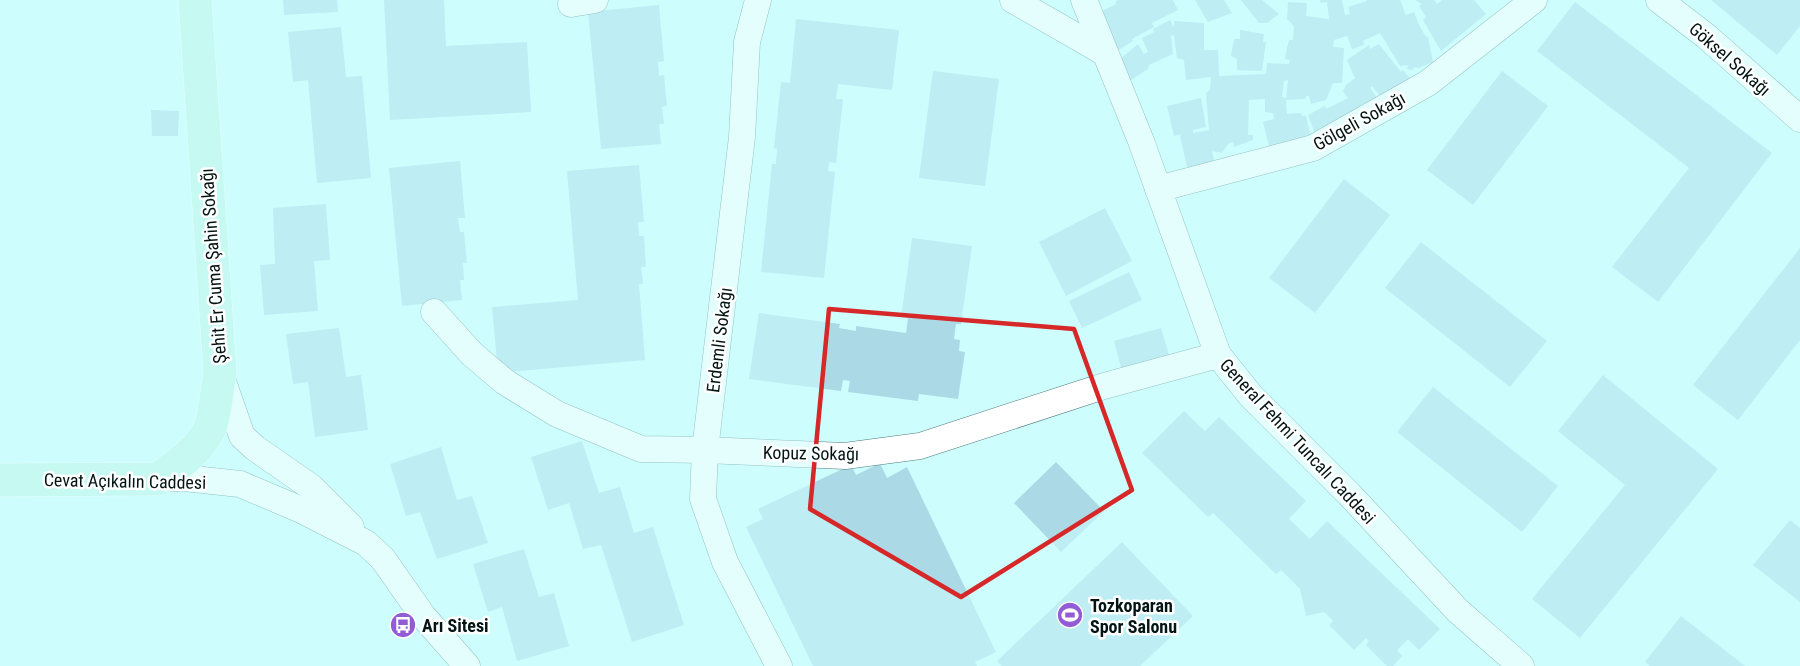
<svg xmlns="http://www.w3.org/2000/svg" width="1800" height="666" viewBox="0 0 1800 666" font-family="'Roboto Condensed',sans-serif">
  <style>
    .building { fill: #acd9e6; fill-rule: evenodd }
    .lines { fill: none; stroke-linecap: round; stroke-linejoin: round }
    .minor-casing { stroke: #4f7c7c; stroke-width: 27 }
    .major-casing { stroke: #fff; stroke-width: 34 }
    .minor { stroke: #fff; stroke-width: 26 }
    .major { stroke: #bdf3e4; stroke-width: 33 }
    .marked { fill: none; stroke: #d62828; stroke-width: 4.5; stroke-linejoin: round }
    .labels { text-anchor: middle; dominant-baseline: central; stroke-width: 5; stroke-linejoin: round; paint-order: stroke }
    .street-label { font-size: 18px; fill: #031414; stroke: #fff }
    .poi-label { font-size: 18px; font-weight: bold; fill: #031414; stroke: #fff; text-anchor: start }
  </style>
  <rect width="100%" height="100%" fill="#cdfefd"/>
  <g class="building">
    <path d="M283 0H337L338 12 284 15Z"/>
    <path d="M384 0H444L446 46 527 42 531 112 390 120Z"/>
    <path d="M1118 0H1173L1178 10 1152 23 1154 27 1132 39 1133 41 1114 53 1098 13 1116 4 1115 2Z"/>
    <path d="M1195 0H1224L1232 13 1208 22Z"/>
    <path d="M1241 0H1262L1279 14 1267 23H1259Z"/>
    <path d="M1320 0H1342L1345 15 1350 14 1348 7 1367 1 1366 0H1400L1406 15 1414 12 1420 27 1426 37H1428L1433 62 1418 68 1414 67 1413 70 1406 69 1409 65 1400 66 1380 33 1363 41 1364 45 1352 49 1347 36 1334 40 1333 47 1344 48 1342 83H1333L1326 100 1311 104 1309 96H1306L1305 99 1286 100 1287 114 1301 113 1302 116H1306L1312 141 1271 154 1263 122 1274 119 1273 113 1265 112V99L1249 100 1248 135H1253V140L1234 147 1233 142 1229 143 1222 153 1212 151 1216 168 1189 175 1180 136 1182 134 1174 136 1167 106 1201 98 1206 127 1193 130V133L1209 130 1206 93 1210 90 1211 77 1186 80 1184 60 1177 58 1174 35 1171 36 1173 54 1149 65 1148 69 1131 80 1119 60 1138 44 1144 54 1148 52 1142 38 1154 32 1153 29 1170 20 1174 28V21L1204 23V50H1218L1219 76 1266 74 1267 63 1289 64 1290 60 1285 59 1287 48 1289 40H1293L1294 26 1287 19 1288 2 1307 3 1306 16 1329 19 1327 2 1321 3ZM1288 80 1286 98 1282 97 1284 81Z"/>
    <path d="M1415 0H1434L1437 4 1442 0H1474L1486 14 1441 51 1423 20 1426 17 1419 6 1422 4Z"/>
    <path d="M1711 0H1800V26L1777 55Z"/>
    <path d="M1575 2 1772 153 1658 302 1612 267 1689 168 1537 51Z"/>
    <path d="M659 5 664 61 658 62 659 76 664 75 667 106 662 107 664 124H659L661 144 601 149 588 12Z"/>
    <path d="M796 19 899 30 892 90 838 84 836 99H843L836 163 829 162 828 171 835 172 824 278 761 272 772 164H776L777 149 774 148 781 82 790 83Z"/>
    <path d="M341 27 346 77 362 76 371 178 317 183 308 80 293 82 288 32Z"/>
    <path d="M1240 30 1264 34 1263 42H1266L1262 71 1237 70V59L1231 56 1234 39H1240Z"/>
    <path d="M1379 44 1401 72 1403 70 1415 84 1387 105 1372 86 1370 88 1383 106 1317 139 1308 115 1325 106 1326 109 1348 98 1343 91 1346 85 1355 78 1347 60 1369 45 1370 49Z"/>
    <path d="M933 71 999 79 985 186 919 178Z"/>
    <path d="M1502 71 1548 106 1473 205 1427 170Z"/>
    <path d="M151 110 179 111 178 136H152Z"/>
    <path d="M460 161 465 218H458L460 232H464L467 263H463L464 280H460L462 300 402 306 389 168Z"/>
    <path d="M639 165 644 222H638L639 236H644L646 267H641L643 284H639L645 360 498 373 492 307 578 300 567 171Z"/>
    <path d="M1344 179 1390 215 1315 313 1269 278Z"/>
    <path d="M326 204 330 260 314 261 318 311 264 315 260 265 275 264 273 208Z"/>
    <path d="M1105 208 1132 261 1066 296 1039 242Z"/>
    <path d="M912 238 972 246 961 324H956L954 339 960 340 959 351 965 352 958 399 919 394 918 401 848 392 850 381 843 380 841 391 749 379 759 313 840 324 839 328 856 331V326L906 333 908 318 901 317Z"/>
    <path d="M1421 242 1547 341 1510 387 1385 288Z"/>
    <path d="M1800 248V340L1738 420 1693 385Z"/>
    <path d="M1129 272 1142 300 1082 328 1069 301Z"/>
    <path d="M339 328 346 377 361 375 368 430 315 437 308 382 293 384 286 334Z"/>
    <path d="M1161 328 1171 362 1123 375 1114 341Z"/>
    <path d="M1603 375 1718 469 1580 638 1532 599 1625 485 1558 431Z"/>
    <path d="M1433 387 1558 486 1522 532 1397 432Z"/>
    <path d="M1184 411 1205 431 1219 417 1306 501 1289 519 1310 539 1327 521 1440 629 1419 650 1408 639 1397 650 1402 656 1393 666H1387L1366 645 1369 641 1366 638 1354 650 1329 625 1333 621 1324 612 1306 616 1300 589 1281 570 1276 574 1213 513 1208 517 1142 453Z"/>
    <path d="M582 441 599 493 620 487 634 533 653 527 684 625 632 642 601 545 583 549 569 503 548 510 531 457Z"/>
    <path d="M441 447 457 500 472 496 488 543 437 559 420 512 406 516 390 464Z"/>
    <path d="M1056 462 1104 511 1061 552 1014 503Z"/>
    <path d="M880 463 887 478 907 467 996 652 975 662 977 666H813L746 527 763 519 758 509 851 465 856 475Z"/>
    <path d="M1790 520 1800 528V602L1753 565Z"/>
    <path d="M1122 542 1193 616 1140 666H1002L997 661Z"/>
    <path d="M524 549 539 597 554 593 569 646 517 661 502 607 488 612 473 564Z"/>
    <path d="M1681 616 1745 666H1650L1645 662Z"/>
  </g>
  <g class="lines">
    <g class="minor-casing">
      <g id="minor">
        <path d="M758 0 747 42 742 137 705 450 703 499 725 562 779 666"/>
        <path d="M1013 0 1105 53"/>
        <path d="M1084 0 1141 141 1218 355 1251 396 1349 494 1458 611 1521 666"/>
        <path d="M1659 0 1706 36 1800 119"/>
        <path d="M571 4 595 0"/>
        <path d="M1158 189 1313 148 1428 83 1534 0"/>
        <path d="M434 312 472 354 505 382 557 414 641 449 705 450 845 456 920 446 1104 386 1218 355"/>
        <path d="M220 373 242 436 255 448 311 487 351 527"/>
        <path d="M158 479 184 478 240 484 299 509 366 543 383 559 423 616 467 666"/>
      </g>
    </g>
    <g class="major-casing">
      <path id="major" d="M0 480 158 479C176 466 199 451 209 430 215 418 217 388 220 373L195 0"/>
    </g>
    <use href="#minor" class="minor"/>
    <use href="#major" class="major"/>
  </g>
  <path d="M0 0H1800V666H0ZM829 309 1074 329 1132 490 961 597 810 509Z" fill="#cdfefd" fill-opacity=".55" fill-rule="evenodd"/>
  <path class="marked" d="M829 309 1074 329 1132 490 961 597 810 509Z"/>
  <defs>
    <g id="stadium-disc" transform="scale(1.35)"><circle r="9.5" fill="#925cd5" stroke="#fff"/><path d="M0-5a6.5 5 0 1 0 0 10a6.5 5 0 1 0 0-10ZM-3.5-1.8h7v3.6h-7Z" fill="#fff"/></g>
    <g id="bus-disc" transform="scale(1.35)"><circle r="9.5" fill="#925cd5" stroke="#fff"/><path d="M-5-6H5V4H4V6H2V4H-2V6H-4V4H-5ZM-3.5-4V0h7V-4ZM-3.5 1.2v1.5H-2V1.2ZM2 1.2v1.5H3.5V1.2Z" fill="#fff"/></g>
  </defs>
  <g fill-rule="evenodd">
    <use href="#stadium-disc" x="1070" y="615"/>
    <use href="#bus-disc" x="403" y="625"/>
  </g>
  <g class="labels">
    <g class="street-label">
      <text transform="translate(1730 59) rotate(41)">Göksel Sokağı</text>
      <text transform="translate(1359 121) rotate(-29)">Gölgeli Sokağı</text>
      <text transform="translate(213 266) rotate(-94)">Şehit Er Cuma Şahin Sokağı</text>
      <text transform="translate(719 340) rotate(-83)">Erdemli Sokağı</text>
      <text transform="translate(1298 441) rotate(47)">General Fehmi Tuncalı Caddesi</text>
      <text transform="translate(811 453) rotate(1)">Kopuz Sokağı</text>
      <text transform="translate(125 481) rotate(1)">Cevat Açıkalın Caddesi</text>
    </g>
    <g class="poi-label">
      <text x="1090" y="605">Tozkoparan<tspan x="1090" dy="21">Spor Salonu</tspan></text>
      <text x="422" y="625">Arı Sitesi</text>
    </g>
  </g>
</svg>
